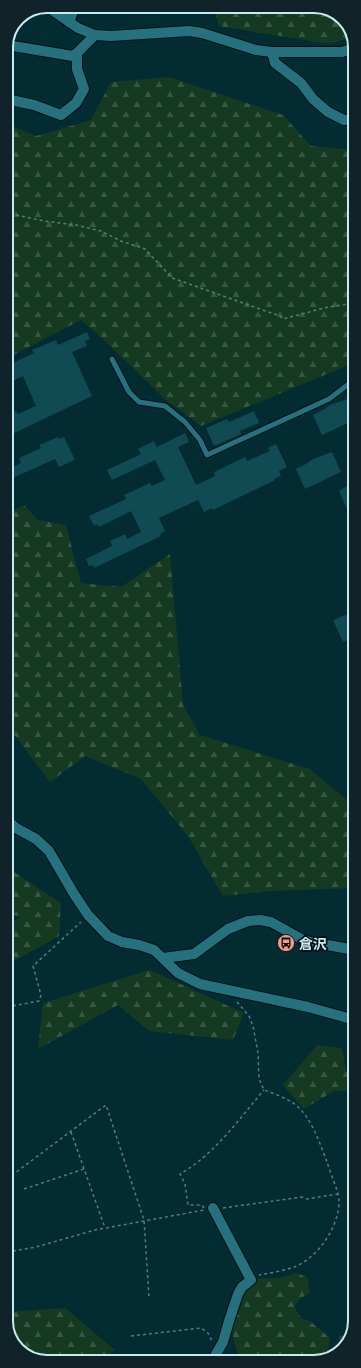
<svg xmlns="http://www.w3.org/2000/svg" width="361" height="1368" viewBox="0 0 361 1368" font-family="Literata,'Noto Sans JP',serif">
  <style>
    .forest { fill: url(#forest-firs) }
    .building { fill: #104b54 }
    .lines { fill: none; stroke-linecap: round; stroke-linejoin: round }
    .service-casing { stroke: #001216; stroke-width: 7 }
    .minor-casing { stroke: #001216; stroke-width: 12 }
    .path { stroke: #557c82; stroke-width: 1.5; stroke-dasharray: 3 3; stroke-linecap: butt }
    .service { stroke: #26717e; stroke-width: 5 }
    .minor { stroke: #26717e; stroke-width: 10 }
    .labels { text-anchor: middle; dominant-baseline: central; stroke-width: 3.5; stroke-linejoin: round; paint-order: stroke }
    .poi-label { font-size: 14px; font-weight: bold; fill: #c8ebf1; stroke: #001216; text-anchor: start }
    .rim { fill: none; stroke: #c8ebf1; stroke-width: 2 }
  </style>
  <defs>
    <pattern id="forest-firs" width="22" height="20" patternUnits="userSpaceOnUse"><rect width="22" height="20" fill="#163a21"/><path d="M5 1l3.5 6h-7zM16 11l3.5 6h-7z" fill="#365742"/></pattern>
  </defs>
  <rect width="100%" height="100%" fill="#022b32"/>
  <g class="forest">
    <path d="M154 6H320L341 16 353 37 329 44 219 26 215 12 161 10Z"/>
    <path d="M169 77 283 115 311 146 354 150V363L201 426 167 401 103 339 81 320 6 359V123L36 136 91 120 111 82Z"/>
    <path d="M24 505 38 520 66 525 81 583 121 587 170 554 183 705 200 735 310 769 355 807V888L270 891 223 896 188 836 141 779 85 756 50 782 16 737 6 727V514Z"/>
    <path d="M7 865 17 874 61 903 59 936 7 965V925L21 917 7 913Z"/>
    <path d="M150 970 244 1013 233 1040 149 1031 118 1005 38 1049 43 1003Z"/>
    <path d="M317 1045 342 1048 346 1071H355V1091H334L304 1109 283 1085Z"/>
    <path d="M297 1273 308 1278 310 1293 301 1298 294 1306 301 1318 311 1322 330 1338 327 1358 323 1361H236L239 1355C226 1324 234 1315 244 1285L257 1279 279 1278Z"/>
    <path d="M65 1308 115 1350 95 1362H41L20 1352 7 1330V1312Z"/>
  </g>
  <g class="building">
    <path d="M87 332 90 339 85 341 87 346 72 352 92 396 6 437V415L16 411 18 414 36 406 23 376 6 384V366L34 353 32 350 56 340 58 345Z"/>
    <path d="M350 398 354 408V420L322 435 313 415 323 410 330 405Z"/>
    <path d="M254 411 259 423 240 431 241 434 214 446 206 428 227 419 229 422Z"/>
    <path d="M185 433 189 442 178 447 196 485 215 476 214 472 245 457 247 461 270 451 268 448 276 444 287 467 279 471 281 476 274 479 275 480 213 510 212 508 204 512 198 500 159 518 165 531 160 534 161 536 94 568 93 565 89 566 86 559 112 546 110 541 125 534 127 539 141 532 131 511 99 527 97 524 94 526 89 516 126 499 124 495 150 483 152 486 165 480 155 460 112 480 107 470 141 454 138 449 154 441 157 447Z"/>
    <path d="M58 437 59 439 64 437 75 460 59 467 55 459 6 481V470L21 463 19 458 41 448 39 445Z"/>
    <path d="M332 452 341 472 305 489 296 469 306 464 313 459Z"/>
    <path d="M354 482V508L348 511 339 491Z"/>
    <path d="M355 611V637L343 642 333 620Z"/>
    <path d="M350 1335 345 1348 341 1350 339 1336Z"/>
  </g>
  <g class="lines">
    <g class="service-casing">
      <path id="service" d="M112 359 129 392 139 402 165 406 185 422 200 440 207 455 329 399 354 380"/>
    </g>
    <g class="minor-casing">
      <g id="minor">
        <path d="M46 6 78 28 95 35 111 36 189 31 202 33 256 50 272 52H342L354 48"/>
        <path d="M69 22 75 6"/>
        <path d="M7 45 73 56 77 53"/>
        <path d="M272 52 275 63 301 83 313 99 328 112 344 120 354 119"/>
        <path d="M6 99 34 105 61 115 76 103 84 89 77 69V53L95 35"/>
        <path d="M6 819 16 828 36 839 49 851 74 894 88 915 108 936 122 942 139 945 154 950 178 973 200 984 308 1007 355 1020"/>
        <path d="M163 958 194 954 228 929 248 921 260 920 271 922 305 941 355 950"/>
        <path d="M212 1361 223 1342 229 1321 238 1294 242 1287 251 1280 213 1208"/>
      </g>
    </g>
    <g class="path">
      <path d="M6 209 12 214 44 221 76 225 101 231 121 241 145 249 172 278 280 316 283 319 324 308 354 303"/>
      <path d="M237 1002 249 1016 253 1026 258 1053 259 1079 264 1090C275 1094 287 1098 297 1106 312 1119 320 1144 327 1162 330 1172 335 1183 338 1194 344 1220 319 1258 294 1267 283 1271 270 1273 259 1275"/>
      <path d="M7 1007 39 1001 41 995 33 966 81 922"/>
      <path d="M71 1132 105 1228"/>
      <path d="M7 1179 106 1105 144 1220 149 1297"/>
      <path d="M24 1189 84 1169"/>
      <path d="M204 1208 202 1205H188L185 1184 180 1174C215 1154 238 1120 264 1090"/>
      <path d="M223 1208 302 1197 307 1199 338 1194"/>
      <path d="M7 1252 36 1247 95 1230 204 1210"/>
      <path d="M131 1336 201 1328 208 1333 212 1341"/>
    </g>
    <use href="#service" class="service"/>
    <use href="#minor" class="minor"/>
  </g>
  <defs>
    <g id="bus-disc" transform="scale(0.9)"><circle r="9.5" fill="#f49d8d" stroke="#001216"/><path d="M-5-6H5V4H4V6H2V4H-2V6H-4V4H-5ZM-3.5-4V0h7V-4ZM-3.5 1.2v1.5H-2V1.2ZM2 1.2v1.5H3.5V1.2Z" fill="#111"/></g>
  </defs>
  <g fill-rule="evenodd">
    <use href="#bus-disc" x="286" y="943"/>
  </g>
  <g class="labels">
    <g class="poi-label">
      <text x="299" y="943">倉沢</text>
    </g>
  </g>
  <path d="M0 0H361V1368H0ZM47 13H314A34 34 0 0 1 348 47V1321A34 34 0 0 1 314 1355H47A34 34 0 0 1 13 1321V47A34 34 0 0 1 47 13Z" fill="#102328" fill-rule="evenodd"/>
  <path class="rim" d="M47 13H314A34 34 0 0 1 348 47V1321A34 34 0 0 1 314 1355H47A34 34 0 0 1 13 1321V47A34 34 0 0 1 47 13Z"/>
</svg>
